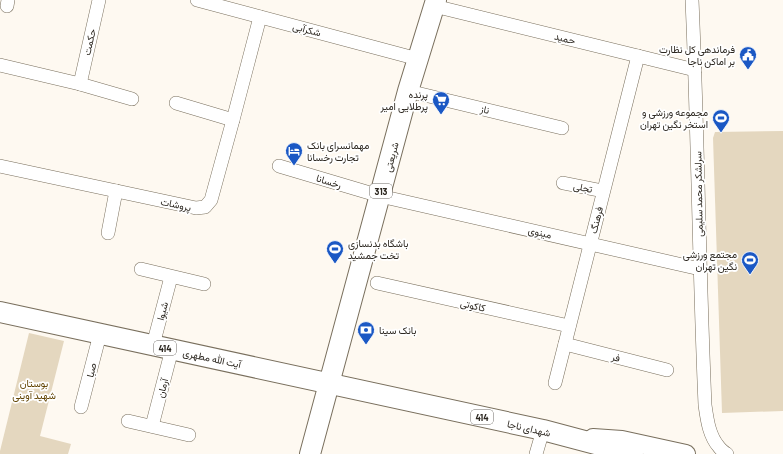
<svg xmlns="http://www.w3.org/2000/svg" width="783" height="454" viewBox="0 0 783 454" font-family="Barlow,Vazirmatn,sans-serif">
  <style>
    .green { fill: #e4d7bf }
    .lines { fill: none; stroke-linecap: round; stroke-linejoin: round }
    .minor-casing { stroke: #796f5d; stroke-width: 14 }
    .secondary-casing { stroke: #796f5d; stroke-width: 20 }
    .primary-casing { stroke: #796f5d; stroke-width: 22 }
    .minor { stroke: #fff; stroke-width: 13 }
    .secondary { stroke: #fff; stroke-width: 18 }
    .primary { stroke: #fff; stroke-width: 20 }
    .labels { text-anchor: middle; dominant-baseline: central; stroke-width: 3.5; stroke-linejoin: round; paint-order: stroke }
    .shield { fill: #fff; stroke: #6c6864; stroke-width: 1 }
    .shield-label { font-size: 9px; font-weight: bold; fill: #2d2821 }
    .street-label { font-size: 10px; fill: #2d2821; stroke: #fff }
    .poi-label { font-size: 10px; fill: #2d2821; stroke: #fff; text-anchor: end }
    .park-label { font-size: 10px; fill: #614300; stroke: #fff }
  </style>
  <rect width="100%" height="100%" fill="#fef9f1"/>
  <g class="green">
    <path d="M783 131V411L722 413 713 138 715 132Z"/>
    <path d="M29 333 64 341 40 436 71 444 68 454H0V451Z"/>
  </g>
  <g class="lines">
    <g class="minor-casing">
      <g id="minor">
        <path d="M197 0 418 59"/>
        <path d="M692 0C698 135 699 270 705 405 707 419 709 436 719 447 721 450 724 452 727 454"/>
        <path d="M7 6 8 0"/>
        <path d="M434 6 695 70"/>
        <path d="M0 65 80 84 132 99"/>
        <path d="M80 84 99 0"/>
        <path d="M408 91 562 128"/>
        <path d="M176 103 233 120"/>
        <path d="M0 166 196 208 205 207 211 200 233 120 260 17"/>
        <path d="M279 166 380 196 700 269"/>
        <path d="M563 183 603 191"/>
        <path d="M108 233 116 191"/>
        <path d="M141 269 204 284"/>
        <path d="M377 283 569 326"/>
        <path d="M565 344 667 370"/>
        <path d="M153 345 171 277"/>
        <path d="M555 383 638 56"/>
        <path d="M81 407 100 334"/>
        <path d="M128 421 189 435"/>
        <path d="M152 426 172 349"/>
        <path d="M536 454 543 430"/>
      </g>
    </g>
    <g class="secondary-casing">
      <path id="secondary" d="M593 438 622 440 686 454"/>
    </g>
    <g class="primary-casing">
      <g id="primary">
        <path d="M0 312 543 430 633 454"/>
        <path d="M310 454 408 91 436 0"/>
      </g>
    </g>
    <use href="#minor" class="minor"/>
    <use href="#secondary" class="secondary"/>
    <use href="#primary" class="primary"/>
  </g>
  <defs>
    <g id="civic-pin" transform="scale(0.9)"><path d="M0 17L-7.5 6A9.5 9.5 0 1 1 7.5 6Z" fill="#1b58c4" stroke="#fff"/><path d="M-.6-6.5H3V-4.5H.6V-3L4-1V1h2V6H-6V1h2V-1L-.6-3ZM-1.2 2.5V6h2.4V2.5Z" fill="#fff"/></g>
    <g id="supermarket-pin" transform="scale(0.9)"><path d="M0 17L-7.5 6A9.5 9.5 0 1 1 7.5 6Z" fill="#1b58c4" stroke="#fff"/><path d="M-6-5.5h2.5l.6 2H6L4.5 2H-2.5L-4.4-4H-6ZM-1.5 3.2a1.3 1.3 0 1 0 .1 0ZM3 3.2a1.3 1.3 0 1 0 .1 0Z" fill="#fff"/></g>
    <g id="stadium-pin" transform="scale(0.9)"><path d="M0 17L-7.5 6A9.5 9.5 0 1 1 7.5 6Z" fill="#1b58c4" stroke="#fff"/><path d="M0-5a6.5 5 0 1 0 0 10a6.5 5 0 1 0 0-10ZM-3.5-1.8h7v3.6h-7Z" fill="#fff"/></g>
    <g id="hotel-pin" transform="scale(0.9)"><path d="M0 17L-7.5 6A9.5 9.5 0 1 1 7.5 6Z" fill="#1b58c4" stroke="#fff"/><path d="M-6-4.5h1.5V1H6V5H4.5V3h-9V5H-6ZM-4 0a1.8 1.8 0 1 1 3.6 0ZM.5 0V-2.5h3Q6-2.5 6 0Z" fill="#fff"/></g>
    <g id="bank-pin" transform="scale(0.9)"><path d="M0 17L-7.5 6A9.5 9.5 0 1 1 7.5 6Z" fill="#1b58c4" stroke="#fff"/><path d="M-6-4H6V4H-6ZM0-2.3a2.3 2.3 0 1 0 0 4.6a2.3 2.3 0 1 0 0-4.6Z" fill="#fff"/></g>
  </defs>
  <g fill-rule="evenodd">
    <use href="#civic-pin" x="748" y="55"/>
    <use href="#supermarket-pin" x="441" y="100"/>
    <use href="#stadium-pin" x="721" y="118"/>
    <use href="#hotel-pin" x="294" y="151"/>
    <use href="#stadium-pin" x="335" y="249"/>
    <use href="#stadium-pin" x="750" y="260"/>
    <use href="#bank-pin" x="366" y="330"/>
  </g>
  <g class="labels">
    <g class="shield">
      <rect x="370" y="184" width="22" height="14" rx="3"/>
      <rect x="154" y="341" width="22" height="14" rx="3"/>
      <rect x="471" y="410" width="22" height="14" rx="3"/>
    </g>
    <g class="shield-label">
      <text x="381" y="191">313</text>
      <text x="165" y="348">414</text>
      <text x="482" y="417">414</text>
    </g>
    <g class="street-label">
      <text transform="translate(307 29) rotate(15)">شکرآبی</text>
      <text transform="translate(565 38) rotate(14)">حمید</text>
      <text transform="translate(89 42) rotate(-77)">حکمت</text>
      <text transform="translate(485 109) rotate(13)">ناز</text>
      <text transform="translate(391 157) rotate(-75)">شریعتی</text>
      <text transform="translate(329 181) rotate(17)">رخسانا</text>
      <text transform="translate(583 187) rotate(11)">تجلی</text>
      <text transform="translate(698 194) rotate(-91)">سرلشکر محمد سلیمی</text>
      <text transform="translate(176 204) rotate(12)">پروشات</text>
      <text transform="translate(596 220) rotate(-76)">فرهنگ</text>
      <text transform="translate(540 232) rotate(13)">مینوی</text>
      <text transform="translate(473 305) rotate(13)">کاکوتی</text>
      <text transform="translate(162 311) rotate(-75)">شیوا</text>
      <text transform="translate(616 357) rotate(14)">فر</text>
      <text transform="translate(212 358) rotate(12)">آیت الله مطهری</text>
      <text transform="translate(91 370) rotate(-76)">صبا</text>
      <text transform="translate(162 388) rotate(-76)">آرمان</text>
      <text transform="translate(529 428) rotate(13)">شهدای ناجا</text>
    </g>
    <g class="poi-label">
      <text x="735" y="49">فرماندهی کل نظارت<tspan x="735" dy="12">بر اماکن ناجا</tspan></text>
      <text x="428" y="94">پرنده<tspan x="428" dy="12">پرطلایی امیر</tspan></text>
      <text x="708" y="112">مجموعه ورزشی و<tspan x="708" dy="12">استخر نگین تهران</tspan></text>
      <text x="307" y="145" text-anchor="start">مهمانسرای بانک<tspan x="307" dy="12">تجارت رخسانا</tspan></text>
      <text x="348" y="243" text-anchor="start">باشگاه بدنسازى<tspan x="348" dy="12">تخت جمشيد</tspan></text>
      <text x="737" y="254">مجتمع ورزشی<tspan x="737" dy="12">نگین تهران</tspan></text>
      <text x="379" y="330" text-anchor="start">بانک سینا</text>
    </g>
    <g class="park-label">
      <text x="34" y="383">بوستان<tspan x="34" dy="12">شهید آوینی</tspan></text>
    </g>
  </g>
</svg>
